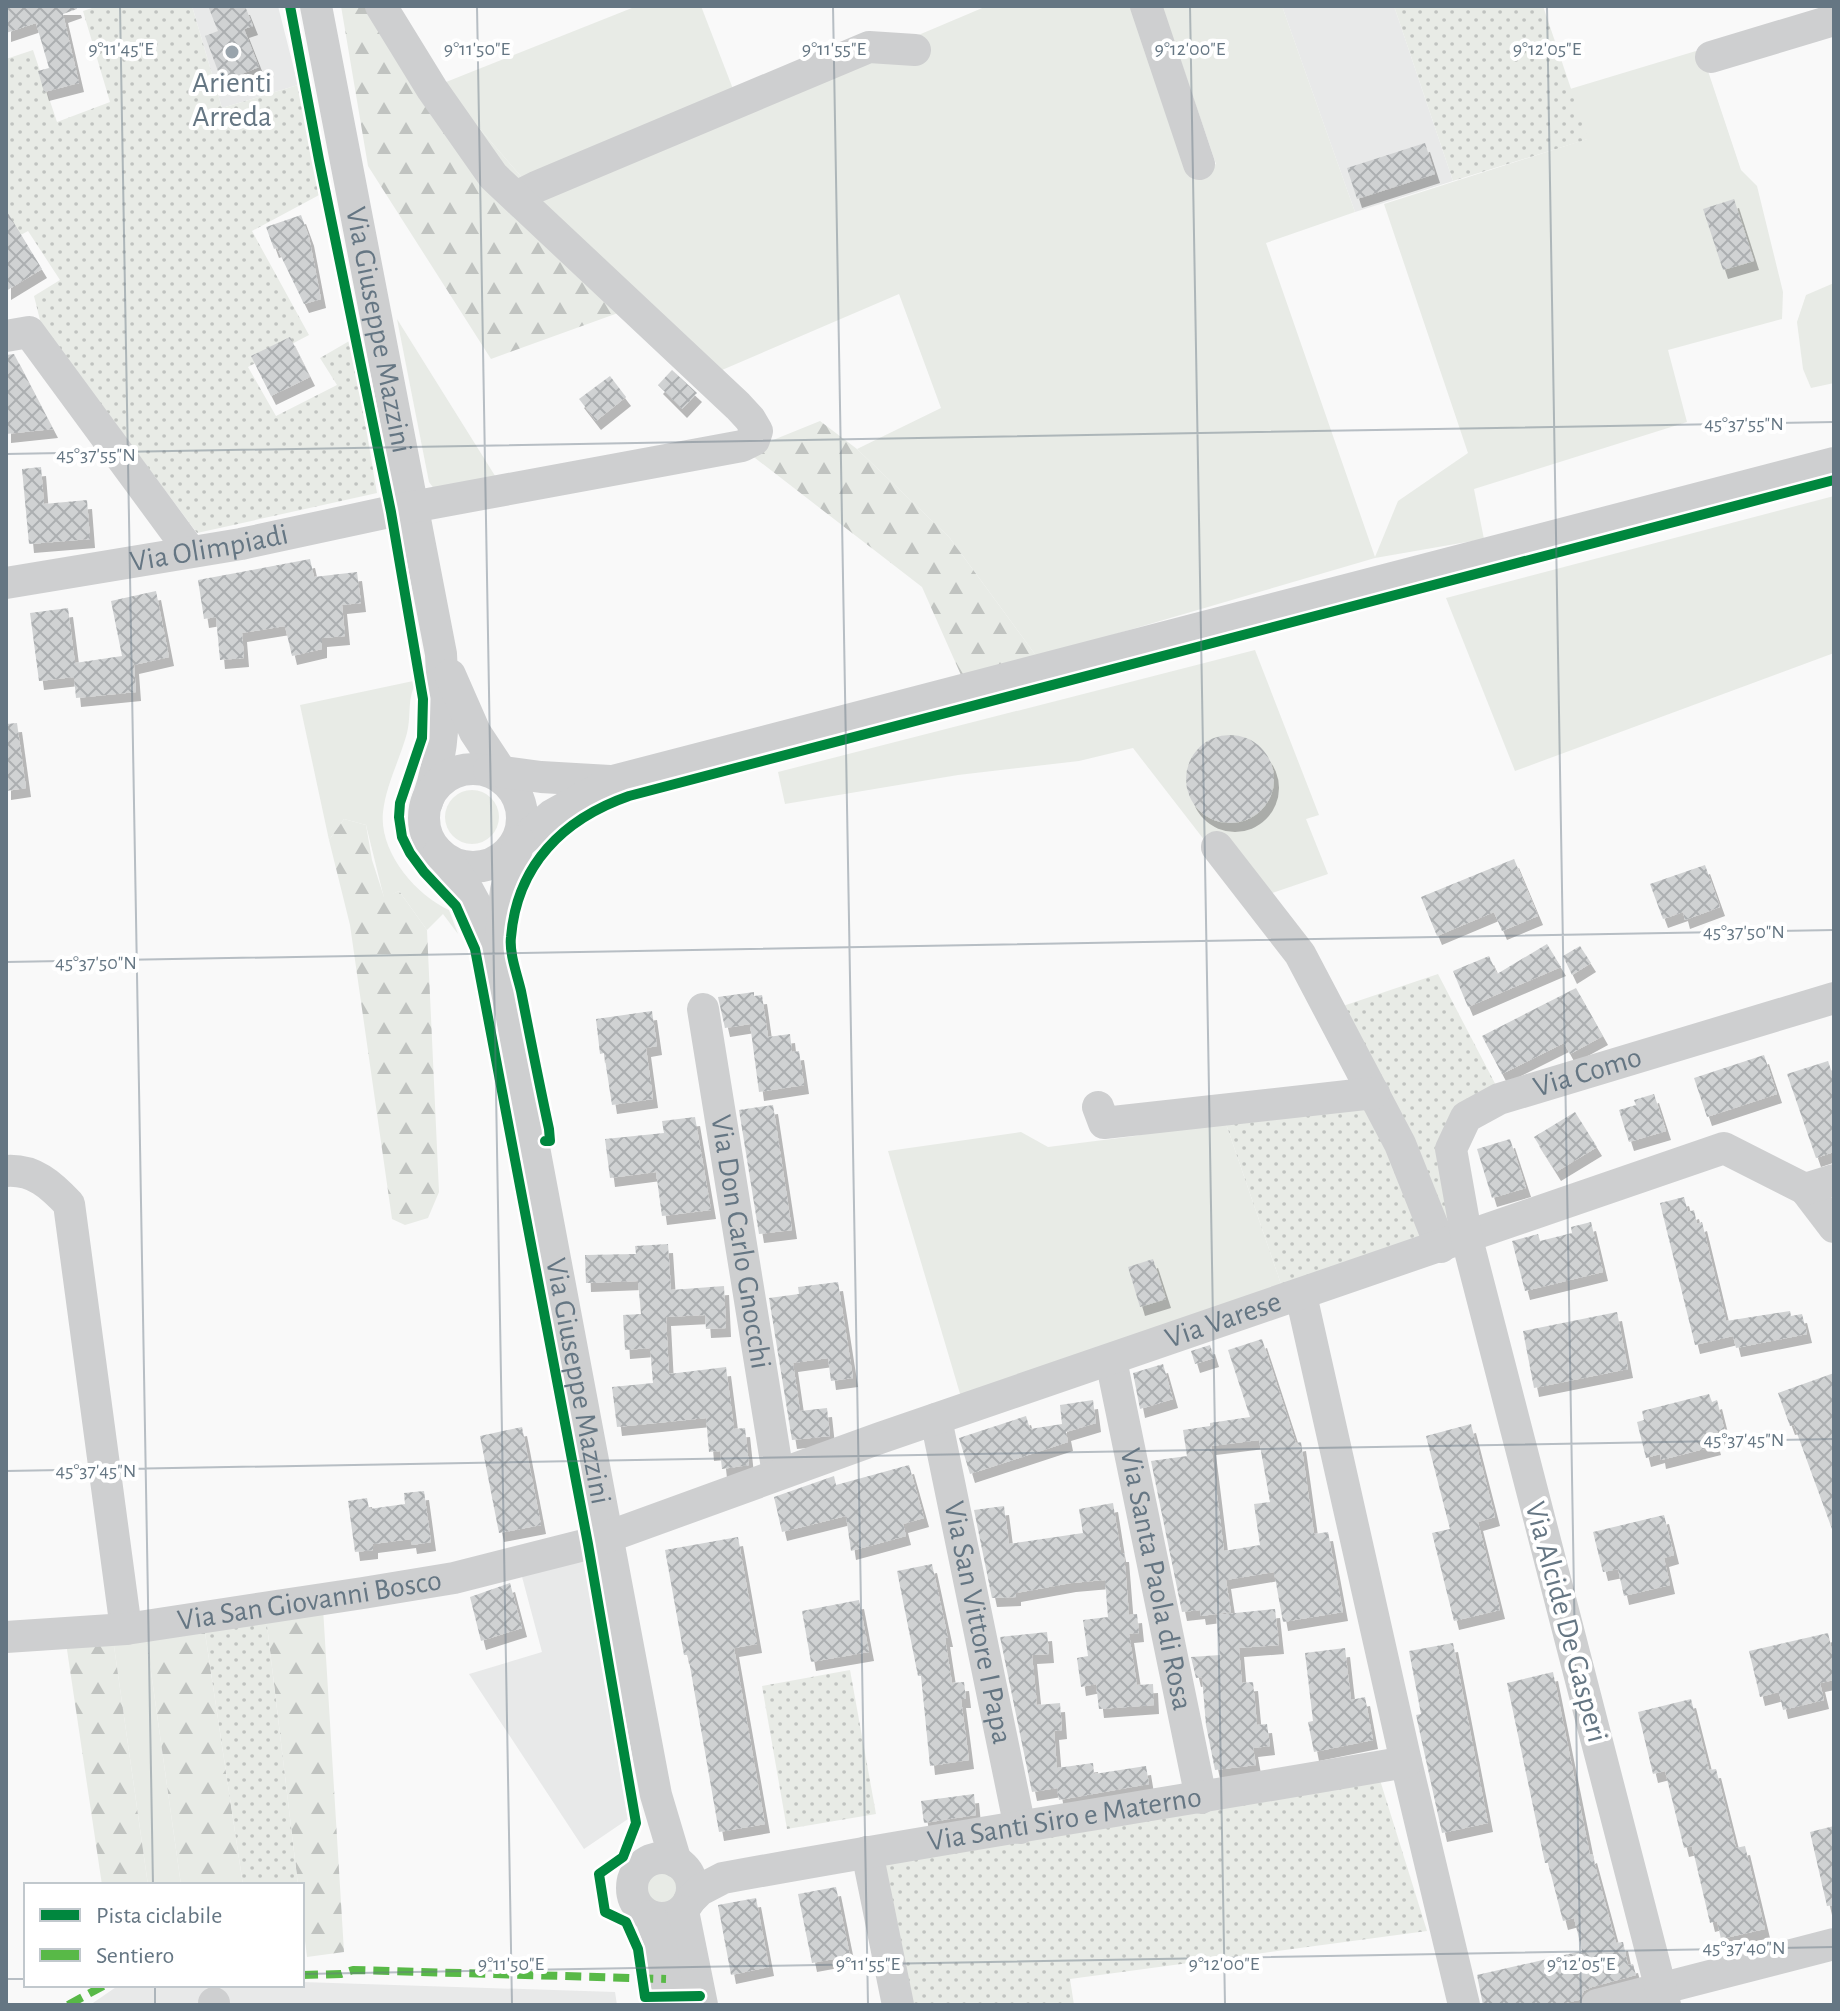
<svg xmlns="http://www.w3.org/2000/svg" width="1840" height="2011" viewBox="0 0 1840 2011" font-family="'Alegreya Sans',sans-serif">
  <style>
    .built { fill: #e8e9e9 }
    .grass { fill: #e8ebe6 }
    .forest { fill: url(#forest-firs) }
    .park { fill: url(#park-dots) }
    .building { fill: url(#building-cross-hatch); fill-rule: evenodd; filter: url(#shadow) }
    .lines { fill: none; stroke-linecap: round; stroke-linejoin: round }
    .minor { stroke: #cecfd0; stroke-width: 32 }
    .quiet { stroke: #58b947; stroke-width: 8; stroke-dasharray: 16 8; stroke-linecap: butt }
    .cycleway-casing { stroke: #fff; stroke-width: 15 }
    .cycleway { stroke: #00873e; stroke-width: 10 }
    .ticks { fill: none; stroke: #657683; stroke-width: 2; stroke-opacity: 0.45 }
    .poi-dot { fill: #99a4ac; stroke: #fff; stroke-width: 3 }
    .labels { text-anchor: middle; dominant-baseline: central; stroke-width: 8; stroke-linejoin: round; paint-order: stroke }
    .poi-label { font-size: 30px; fill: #657683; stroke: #fff }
    .street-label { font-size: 30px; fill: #657683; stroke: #fff }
    .ticks-label { font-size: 20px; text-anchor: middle; fill: #657683; stroke: #fff; stroke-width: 8; stroke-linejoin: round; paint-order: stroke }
  </style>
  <defs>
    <pattern id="forest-firs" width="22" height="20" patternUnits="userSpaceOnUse" patternTransform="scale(2)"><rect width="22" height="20" fill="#e8ebe6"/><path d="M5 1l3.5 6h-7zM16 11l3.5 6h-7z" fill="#c0c3c0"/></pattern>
    <pattern id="park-dots" width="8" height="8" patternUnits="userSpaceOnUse" patternTransform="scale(2)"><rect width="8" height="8" fill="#e8ebe6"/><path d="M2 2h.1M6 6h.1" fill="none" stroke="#c0c3c0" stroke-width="1.8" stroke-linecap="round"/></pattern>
    <pattern id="building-cross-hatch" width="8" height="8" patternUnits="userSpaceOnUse" patternTransform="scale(2)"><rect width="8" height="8" fill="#d0d2d3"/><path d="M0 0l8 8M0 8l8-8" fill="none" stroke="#acafb1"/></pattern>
    <filter id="shadow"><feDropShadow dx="5" dy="9" stdDeviation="0" flood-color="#0004"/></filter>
  </defs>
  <rect width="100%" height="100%" fill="#f9f9f9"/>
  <g class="built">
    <path d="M192 6H278L298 85 222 108Z"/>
    <path d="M1282 6H1394L1453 181 1355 212Z"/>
    <path d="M583 1556 628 1819 584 1849 469 1674 542 1652 521 1573Z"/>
    <path d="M302 1982 615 1992 617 2005H90L119 1985H302Z"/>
  </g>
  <g class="grass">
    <path d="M637 6H701L733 89 524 180 441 84Z"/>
    <path d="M987 6H1139L1200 173 1216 164 1162 6H1282L1355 212 1266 243 1375 557 1398 501 1468 453 1384 204 1587 139 1570 89 1696 51 1707 68 1741 170 1757 186 1783 292 1782 319 1668 350 1687 422 1474 489 1484 539 1375 558 1037 657 949 537 857 449 941 408 899 294 722 370 534 198Z"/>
    <path d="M1834 283V383L1811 388 1803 369 1797 322 1806 295Z"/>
    <path d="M397 319 497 479 435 490 429 482Z"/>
    <path d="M1834 496V653L1515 771 1446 598Z"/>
    <path d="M1255 650 1319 815 1306 819 1328 874 1263 896 1212 850 1133 748 1079 761 958 775 785 804 778 772Z"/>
    <path d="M418 680C406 697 412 714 407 733 400 759 386 785 383 812 379 852 415 894 449 910L458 934 443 914 427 930 399 891 384 898 366 825 344 819 329 840 300 705Z"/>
    <circle cx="472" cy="817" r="27"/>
    <path d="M1224 1118 1282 1287 961 1397 888 1151 1021 1132 1048 1147 1135 1136Z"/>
    <path d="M146 1636 181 1885H148L113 1639Z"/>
    <path d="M666 1866 681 1877 684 1886 669 1908C635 1911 631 1870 666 1866Z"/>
  </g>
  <g class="forest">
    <path d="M341 6H398L441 84 524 180 618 313 491 359 368 166Z"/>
    <path d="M820 421 857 449 949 537 1037 657 961 675 922 587 746 451Z"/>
    <path d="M344 819 366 825 372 860 384 897 399 891 427 930 439 1192 428 1218 405 1225 392 1219 350 925 329 840Z"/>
    <path d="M323 1608 344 1952 307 1957 302 1917V1885H298L266 1617Z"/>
    <path d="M204 1626 243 1885H181L146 1636Z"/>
    <path d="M113 1639 148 1885H102L66 1643Z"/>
  </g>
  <g class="park">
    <path d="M98 6H192L222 108 298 85 321 194 252 231 309 335 248 367 276 416 337 385 320 358 351 340 377 493 197 533 41 324 34 296 60 280 28 231 6 243V59L33 50 57 122 110 102 83 11Z"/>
    <path d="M1394 6H1543L1588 139 1453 181Z"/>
    <path d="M1438 974 1501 1095 1464 1109 1453 1230 1443 1233 1337 1008Z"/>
    <path d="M1372 1100 1429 1237 1282 1287 1224 1118Z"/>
    <path d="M266 1617 298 1885H243L204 1626Z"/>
    <path d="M850 1670 876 1814 787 1829 762 1686Z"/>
    <path d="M1380 1780 1427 1931 1070 1979 1074 2005H913L882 1863Z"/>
  </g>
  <g class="building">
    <path d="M6 6H76L77 9 63 14 79 83 44 92 38 71 49 68 36 23 6 33Z"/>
    <path d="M208 6H245L253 26 244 29 259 67 222 82 205 36 218 31Z"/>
    <path d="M1425 143 1435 174 1357 199 1347 168Z"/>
    <path d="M1734 199 1754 261 1723 270 1703 209Z"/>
    <path d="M6 210 42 269 6 291Z"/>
    <path d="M301 215 309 237 321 299 304 304 277 248 274 249 266 227Z"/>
    <path d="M290 337 310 377 271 396 251 356Z"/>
    <path d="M14 354 53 429 6 434V355Z"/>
    <path d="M672 370 697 393 682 409 658 385Z"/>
    <path d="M610 376 626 397 596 421 579 399Z"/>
    <path d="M41 467 44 504 87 500 90 539 29 544 22 469Z"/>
    <path d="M310 559 314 577 357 572 361 603 342 605 345 636 322 638V649L292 656 285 626 242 633 244 658 220 660 216 617 204 619 198 580Z"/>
    <path d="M156 591 169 657 134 665 136 692 76 698 74 677 39 681 30 613 68 608 75 663 122 656 111 601Z"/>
    <path d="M17 723 26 788 6 791V724Z"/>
    <circle cx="1230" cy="779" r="44"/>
    <path d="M1514 859 1538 916 1502 931 1494 912 1437 936 1421 897Z"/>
    <path d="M1705 865 1720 907 1685 920 1683 912 1663 919 1650 884Z"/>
    <path d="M1547 944 1561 967 1468 1007 1453 971 1489 956 1497 974Z"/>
    <path d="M1580 946 1591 963 1572 975 1563 956Z"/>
    <path d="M1576 988 1603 1036 1570 1054 1564 1043 1502 1074 1482 1036Z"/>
    <path d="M754 992V996L762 995 768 1037 790 1034 792 1052 799 1051 804 1085 759 1092 750 1024 725 1028 718 997Z"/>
    <path d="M652 1011 657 1046 646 1048 653 1099 612 1105 604 1053 600 1054 596 1019Z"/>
    <path d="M1764 1055 1777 1094 1707 1117 1694 1078Z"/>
    <path d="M1828 1061 1834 1079V1152L1816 1158 1787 1074Z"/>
    <path d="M1654 1094 1666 1131 1629 1142 1619 1110 1636 1105 1634 1100Z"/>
    <path d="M773 1105 792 1230 759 1234 739 1110Z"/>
    <path d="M1575 1112 1597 1147 1556 1172 1534 1137Z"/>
    <path d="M695 1117 711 1210 662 1216 656 1172 610 1178 605 1139 664 1133 662 1121Z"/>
    <path d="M1510 1139 1526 1188 1492 1198 1477 1149Z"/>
    <path d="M1684 1197 1688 1212 1694 1210 1697 1224 1702 1222 1726 1321 1790 1311 1791 1316 1802 1314 1807 1334 1736 1348 1733 1336 1695 1345 1660 1203Z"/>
    <path d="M1591 1222 1603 1272 1525 1291 1512 1241 1538 1234 1540 1241 1572 1233 1571 1227Z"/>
    <path d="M668 1244 671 1290 724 1286 726 1328 706 1329 705 1315 666 1317 669 1374 726 1367 734 1429 745 1428 749 1465 722 1469 720 1451 709 1452 706 1418 617 1427 612 1387 653 1383 650 1348 625 1350 623 1315 641 1314 638 1281 586 1283 585 1255 636 1254 635 1246Z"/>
    <path d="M1153 1259 1166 1299 1140 1307 1128 1267Z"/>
    <path d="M838 1282 853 1378 831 1381 828 1358 793 1363 800 1411 827 1408 830 1436 792 1440 769 1298 799 1294 798 1287Z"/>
    <path d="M1617 1312 1628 1369 1534 1388 1523 1331Z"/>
    <path d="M1262 1339 1296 1443 1301 1442 1314 1534 1328 1532 1343 1612 1283 1622 1274 1572 1226 1580 1231 1612 1201 1616 1200 1610 1182 1612 1151 1461 1187 1456 1183 1430 1210 1426V1423L1250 1417 1228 1350ZM1259 1440 1270 1502 1254 1504 1260 1545 1224 1551 1211 1446Z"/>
    <path d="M1210 1345 1214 1358 1195 1364 1191 1351Z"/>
    <path d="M1163 1364 1173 1399 1140 1409 1133 1373Z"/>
    <path d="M1834 1373V1528L1832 1529 1794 1425 1790 1426 1778 1393Z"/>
    <path d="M1709 1394 1712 1402 1717 1400 1726 1436 1714 1439 1716 1446 1661 1460 1660 1454 1646 1458 1637 1422 1644 1420 1642 1411Z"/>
    <path d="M1093 1400 1096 1423 1066 1432 1068 1442 970 1474 959 1438 1026 1416 1030 1429 1062 1424 1060 1405Z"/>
    <path d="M1471 1424 1495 1517 1478 1522 1500 1610 1454 1621 1432 1533 1450 1529 1426 1436Z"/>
    <path d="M522 1427 541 1525 499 1533 480 1436Z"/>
    <path d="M909 1465 924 1518 903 1524 906 1536 851 1551 846 1516 782 1532 774 1497 834 1476 836 1485Z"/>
    <path d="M424 1491 431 1542 412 1545 411 1539 373 1544V1550L355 1552 348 1501 367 1498 369 1509 405 1504 404 1493Z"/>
    <path d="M1113 1503 1121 1553H1124L1129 1615 1137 1614 1139 1633 1129 1634 1137 1685 1153 1684 1154 1705 1099 1709 1096 1684 1081 1687 1077 1658 1088 1656 1083 1620 1108 1617 1105 1580 1071 1583 1016 1593V1597L992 1598 974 1510 1004 1506 1009 1544 1083 1533 1079 1509Z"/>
    <path d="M1664 1515 1674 1555 1664 1558 1670 1585 1624 1596 1618 1569 1603 1572 1593 1532Z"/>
    <path d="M738 1537 757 1644 734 1648 765 1824 719 1832 688 1655H684L665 1550Z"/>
    <path d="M932 1564 948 1638H945L952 1683 964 1682 966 1699H961L969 1760 930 1766 921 1676H918L897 1571Z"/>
    <path d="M510 1583 522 1628 481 1641 470 1597Z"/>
    <path d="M859 1600 869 1652 811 1662 802 1611Z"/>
    <path d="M1275 1609 1279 1645 1239 1648 1242 1683 1253 1682 1257 1725 1267 1724 1270 1746 1253 1748 1256 1765 1215 1770 1206 1725 1202 1677 1196 1678 1191 1657 1220 1655 1216 1615Z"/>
    <path d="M1047 1632 1049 1654 1032 1655 1037 1705 1060 1703 1062 1730 1054 1731 1057 1768 1093 1763 1094 1774 1146 1766 1149 1784 1059 1800 1057 1788 1032 1792 1000 1637Z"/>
    <path d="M1828 1633 1834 1659V1680L1820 1683 1824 1700 1783 1710 1779 1692 1760 1697 1749 1651Z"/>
    <path d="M1453 1643 1488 1823 1442 1833 1416 1715 1421 1714 1409 1651Z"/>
    <path d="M1345 1648 1351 1700 1365 1697 1373 1740 1314 1752 1308 1722 1313 1721 1305 1653Z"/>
    <path d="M1553 1672 1590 1855 1592 1854 1616 1943 1623 1942 1628 1965 1633 1964 1636 1975 1592 1987 1584 1991 1579 2000 1555 2005H1483L1477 1975 1582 1951 1574 1918 1563 1921 1548 1863H1545L1507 1683Z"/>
    <path d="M1691 1699 1709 1770 1716 1769 1736 1848 1745 1846 1765 1929 1721 1939 1717 1921 1710 1923 1692 1846 1684 1848 1665 1771 1653 1774 1638 1712Z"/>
    <path d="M974 1794 976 1815 924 1823 921 1801Z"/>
    <path d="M1834 1826V1905L1827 1906 1810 1832Z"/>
    <path d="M836 1887 850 1956 812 1963 798 1894Z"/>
    <path d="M756 1898 769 1967 731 1975 718 1905Z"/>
  </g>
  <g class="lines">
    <g class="minor">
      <path id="s1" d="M316 6 441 654C444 711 446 747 427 802"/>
      <path d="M1146 6 1199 164"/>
      <path d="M1711 57 1834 20"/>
      <path d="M522 203 524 193 536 187 869 47 915 50"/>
      <path d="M6 336 29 332 190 551"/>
      <path id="s2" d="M6 583 241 544 412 507 742 446 754 440 757 431 750 419 738 406 493 176 432 89 381 6"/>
      <path d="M450 675 475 732 508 782"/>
      <circle cx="473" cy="818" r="49"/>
      <path d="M489 770 541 777 610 781"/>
      <path d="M1217 847 1300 954 1400 1144 1441 1247"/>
      <path d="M510 851 552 815 613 781 1834 463"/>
      <path id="s3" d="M439 853C472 886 486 924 500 967L656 1795 676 1862"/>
      <path d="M499 952 506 890 519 841"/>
      <path id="s4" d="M703 1009 778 1474"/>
      <path d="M1098 1107 1104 1123 1374 1093"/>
      <path d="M6 1171C34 1169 51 1185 69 1204L126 1629"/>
      <path d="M1805 1189 1834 1227"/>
      <path d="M1301 1295 1406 1762 1464 2005"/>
      <path id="s5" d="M1111 1360 1201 1798"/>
      <path id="s6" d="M936 1419 1020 1828"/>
      <path id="s7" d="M6 1637 126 1629 363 1593 454 1578 588 1544 880 1438 1724 1148 1805 1189 1834 1180"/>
      <path d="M867 1852 898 2005"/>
      <circle cx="662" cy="1888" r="30"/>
      <path id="s8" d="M689 1901 700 1890 723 1878C950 1836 1178 1802 1406 1762"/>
      <path d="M683 1911 702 2005"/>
      <path d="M650 1916 660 1942 670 2005"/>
      <path d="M214 2003V2005"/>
      <path d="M1597 2005 1834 1944"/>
      <path id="s9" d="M1665 2005 1467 1239 1451 1149 1466 1117 1499 1099 1834 998"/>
    </g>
    <g class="quiet">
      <path d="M302 1975 341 1974 353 1970 666 1979"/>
      <path d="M68 2005 105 1985"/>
    </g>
    <g class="cycleway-casing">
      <g id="cycleway">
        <path d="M290 6 319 160 391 512 423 699 422 738 400 803 399 817 402 837 410 853 424 872 456 906 475 949 588 1544 636 1823 623 1857 599 1874 605 1912 626 1922 638 1949 645 1997 700 1996"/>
        <path d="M545 1141H550L549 1129C539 1083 530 1037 521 991 517 974 509 953 511 937 517 865 563 819 629 796L1834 480"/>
      </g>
    </g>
    <use href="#cycleway" class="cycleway"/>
  </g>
  <path class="ticks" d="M120 6 153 1885M477 6 512 2005M833 6 868 2005M1190 6 1225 2005M1547 6 1581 2005M6 454 1834 422M6 962 1834 930M6 1471 1834 1439M302 1974 1834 1947M6 1979H26M155 1985V2005"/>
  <circle class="poi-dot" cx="232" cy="52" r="8"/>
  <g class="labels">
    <g class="poi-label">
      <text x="232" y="83">Arienti<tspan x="232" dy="34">Arreda</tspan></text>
    </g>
    <g class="street-label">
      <text stroke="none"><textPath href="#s1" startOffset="330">Via Giuseppe Mazzini</textPath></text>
      <text stroke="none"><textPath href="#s2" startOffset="206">Via Olimpiadi</textPath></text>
      <text stroke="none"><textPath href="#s9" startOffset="1048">Via Como</textPath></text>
      <text stroke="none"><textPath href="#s4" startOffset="236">Via Don Carlo Gnocchi</textPath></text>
      <text stroke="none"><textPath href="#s7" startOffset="1264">Via Varese</textPath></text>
      <text stroke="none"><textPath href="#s3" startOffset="552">Via Giuseppe Mazzini</textPath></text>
      <text stroke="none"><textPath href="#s5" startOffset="224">Via Santa Paola di Rosa</textPath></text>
      <text stroke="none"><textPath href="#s7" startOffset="306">Via San Giovanni Bosco</textPath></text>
      <text transform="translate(1566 1622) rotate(75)">Via Alcide De Gasperi</text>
      <text stroke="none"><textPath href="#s6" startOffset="208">Via San Vittore I Papa</textPath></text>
      <text stroke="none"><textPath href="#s8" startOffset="388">Via Santi Siro e Materno</textPath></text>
    </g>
  </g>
  <g class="ticks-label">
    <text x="121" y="55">9°11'45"E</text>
    <text x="477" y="55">9°11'50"E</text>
    <text x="834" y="55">9°11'55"E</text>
    <text x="1190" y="55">9°12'00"E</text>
    <text x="1547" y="55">9°12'05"E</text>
    <text x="1744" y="430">45°37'55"N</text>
    <text x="96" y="461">45°37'55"N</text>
    <text x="1744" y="938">45°37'50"N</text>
    <text x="96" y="969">45°37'50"N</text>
    <text x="1744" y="1446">45°37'45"N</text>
    <text x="96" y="1477">45°37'45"N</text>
    <text x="1744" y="1954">45°37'40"N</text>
    <text x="511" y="1970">9°11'50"E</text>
    <text x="868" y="1970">9°11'55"E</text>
    <text x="1224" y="1970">9°12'00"E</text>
    <text x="1581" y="1970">9°12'05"E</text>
  </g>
  <rect width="1840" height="2011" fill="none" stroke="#657683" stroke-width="16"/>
  <rect x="24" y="1883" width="280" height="104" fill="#ffffff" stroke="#c1c8cd" stroke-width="2"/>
  <rect x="40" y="1909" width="40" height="12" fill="#00873e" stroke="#c1c8cd" stroke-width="2"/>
  <text x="96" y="1923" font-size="24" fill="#657683">Pista ciclabile</text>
  <rect x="40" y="1949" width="40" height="12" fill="#58b947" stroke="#c1c8cd" stroke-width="2"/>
  <text x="96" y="1963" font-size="24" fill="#657683">Sentiero</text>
</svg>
